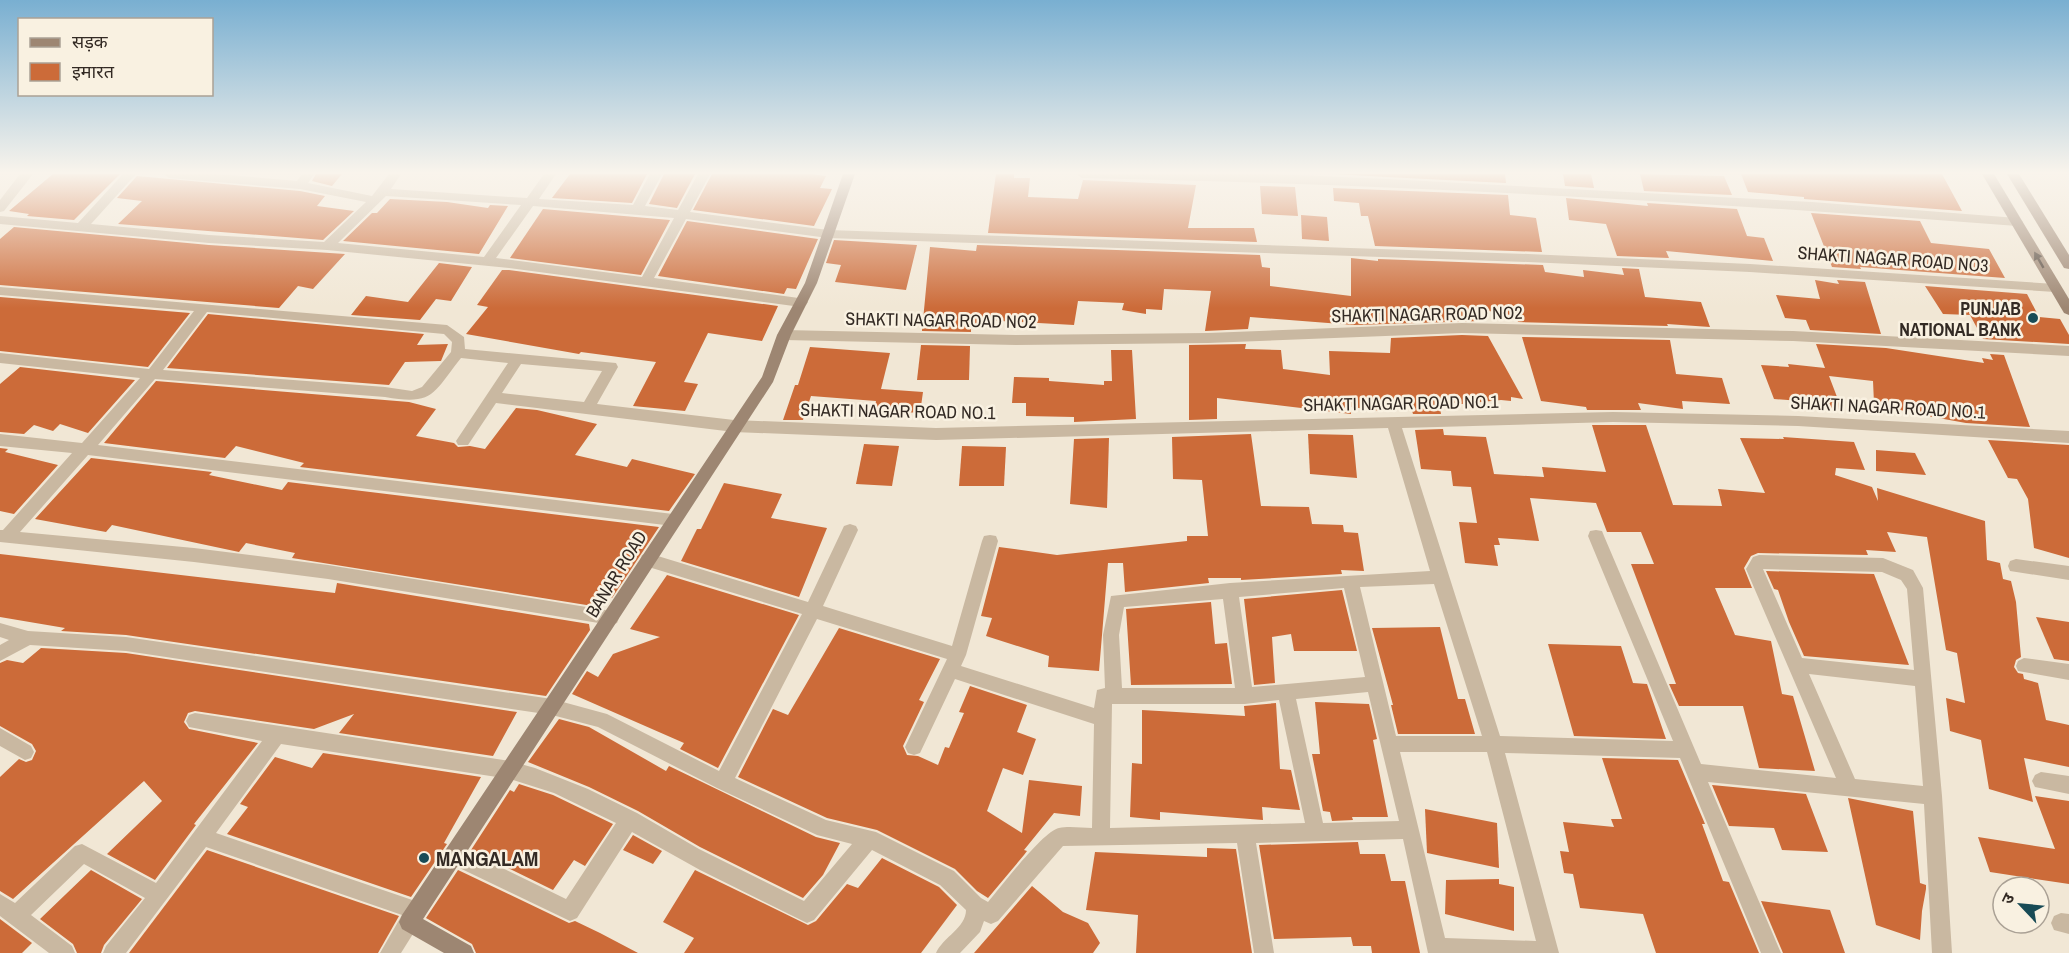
<svg xmlns="http://www.w3.org/2000/svg" width="2069" height="953" viewBox="0 0 2069 953" font-family="'Archivo Narrow','Noto Sans Devanagari',sans-serif">
  <style>
    .building { fill: #cc6b39 }
    .lines { fill: none; stroke-linecap: round; stroke-linejoin: round }
    .street { fill: #c9b8a1; fill-rule: evenodd }
    .secondary { fill: #9d8672; fill-rule: evenodd }
    .oneway { fill: #53463b }
    .poi-dot { fill: #184b56; stroke: #f9f1e1; stroke-width: 2 }
    .labels { text-anchor: middle; dominant-baseline: central; stroke-width: 5; stroke-linejoin: round; paint-order: stroke }
    .street-label { font-size: 18px; fill: #332a24; stroke: #f9f1e1 }
    .poi-label { font-size: 18px; font-weight: bold; fill: #332a24; stroke: #f9f1e1; text-anchor: end }
    .near-poi-label { font-size: 21px; font-weight: bold; fill: #332a24; stroke: #f9f1e1; text-anchor: start }
  </style>
  <rect width="100%" height="100%" fill="#f1e7d5"/>
  <g class="building">
    <path d="M53 174H120L74 220 27 216 29 214 9 211Z"/>
    <path d="M316 174H342L332 186 312 181Z"/>
    <path d="M570 174H647L632 203 552 198Z"/>
    <path d="M664 174H695L677 208 649 204Z"/>
    <path d="M712 174H811L826 176 820 188 832 189 814 226 693 210Z"/>
    <path d="M996 174H1014V178H1030L1028 197 1078 199 1083 180 1196 185 1188 228H1254L1257 242 988 233Z"/>
    <path d="M1335 174H1505L1506 183 1387 177Z"/>
    <path d="M1563 174H1591L1594 188 1565 186Z"/>
    <path d="M1640 174 1724 176 1732 195 1644 191Z"/>
    <path d="M1741 174H1942L1962 211 1804 199V197L1748 192Z"/>
    <path d="M137 176 300 191 325 196 317 206 354 211 323 240 118 224 142 201 117 198Z"/>
    <path d="M1260 186 1295 187 1298 216 1262 214Z"/>
    <path d="M1333 188 1508 195 1510 215 1536 218 1542 252 1375 246 1368 216H1361L1359 203 1334 201Z"/>
    <path d="M1566 198 1648 206 1647 203 1737 209 1747 236 1764 238 1773 261 1666 251 1669 258 1617 256 1606 224 1569 220Z"/>
    <path d="M390 199 447 202 488 208 490 205 508 206 479 254 343 241 372 213H377Z"/>
    <path d="M543 209 670 220 641 275 510 258Z"/>
    <path d="M1811 213 1920 221 1931 243 1989 249 2005 278 1860 267 1861 269 1832 267Z"/>
    <path d="M1301 215 1327 217 1329 241 1302 239Z"/>
    <path d="M687 221 818 239 796 289 787 288 784 294 658 276Z"/>
    <path d="M14 227 209 245 345 254 313 289 298 286 279 308 0 285V239Z"/>
    <path d="M834 240 917 245 906 290 835 282 841 265 826 263Z"/>
    <path d="M977 245 1260 255 1262 267 1270 268V286L1351 296V258L1378 261V259L1543 265 1545 272 1584 277 1583 270 1624 275 1622 268 1639 269 1645 297 1701 302 1710 327 1667 324 1668 326 1518 322 1516 316 1473 308 1480 321 1354 325 1250 317 1248 329 1205 331 1211 291 1164 289 1162 310 1146 309V314L1122 310 1124 303 1078 301 1074 325 982 320 981 329 971 328V332L922 331 930 247 976 251Z"/>
    <path d="M439 263 472 267 451 301 436 299 420 320 351 315 366 296 408 302Z"/>
    <path d="M502 270H509L778 306 762 341 708 333 684 382 698 384 685 411 633 406 656 362 581 352 579 354 466 334 488 307 477 305Z"/>
    <path d="M1815 280 1839 284 1837 280 1865 282 1881 334 1810 330 1806 320 1785 318 1776 295 1820 299Z"/>
    <path d="M1925 286 2027 294 2039 317 2060 319 2069 335V344L1983 339 1970 315 1943 314Z"/>
    <path d="M0 297 190 313 148 367 0 351Z"/>
    <path d="M208 314 424 334 417 345 448 344 441 361 405 362 389 385 167 368Z"/>
    <path d="M1462 335 1488 336 1523 399 1511 397V401L1501 400 1462 404 1439 401 1441 414H1413L1411 407 1382 404V411L1351 407V414L1217 398V419L1189 420V345L1246 344 1245 349 1281 350 1283 369 1330 375 1329 351 1390 353 1391 338Z"/>
    <path d="M1522 337 1670 340 1676 374 1722 378 1730 404 1682 401 1683 409 1638 403 1641 410H1587L1586 407 1541 401Z"/>
    <path d="M1816 344 1886 348 1984 363 1982 358 1993 360 1990 354 2004 355 2030 427 1966 423 1916 414 1874 403 1873 381 1829 376 1842 410 1803 406 1801 401 1774 399 1761 365 1789 367 1788 364 1825 368Z"/>
    <path d="M921 345 970 346 969 380H917Z"/>
    <path d="M810 347 890 353 881 389 923 392 920 413 874 410 876 401 811 396 803 420H783L795 385H798Z"/>
    <path d="M1111 350H1132L1136 419 1074 422V417L1026 416V403H1012L1014 377 1049 378V381L1104 385V381H1112Z"/>
    <path d="M20 367 135 380 88 433 60 424 53 431 34 425 24 434 0 432V384Z"/>
    <path d="M156 381 409 402 436 409 416 436 454 443 458 447 470 446 485 449 516 408 537 410 597 424 575 455 627 467 632 459 695 474 669 511 300 467 304 463 236 446 225 458 104 443Z"/>
    <path d="M1592 425H1646L1673 505 1722 506 1718 489 1765 493 1740 438 1784 439 1783 437 1854 442 1865 470 1836 468 1835 475 1872 487 1878 501 1877 488 1985 521 1987 560 2000 563 2003 579 2011 581 2016 602 2021 657 2016 660 2014 667 2018 673 2023 674 2024 679 2038 683 2046 720 2069 725V767L2024 758 2033 802 1989 789 1981 740 1950 731 1946 698 1965 703 1957 653 1946 650 1927 537 1887 532 1896 552 1866 550 1868 555 1758 553 1751 556 1744 568 1752 588H1715L1735 635 1771 641 1782 694 1793 696 1815 771 1759 768 1743 706H1679L1669 684H1676L1631 564H1654L1641 532H1607L1596 503 1530 498 1539 541 1498 538 1500 545H1494L1498 566 1465 563 1459 522 1477 523 1471 487 1453 486 1451 471 1421 469 1415 430 1443 429 1444 435 1486 437 1494 474 1544 477 1542 467 1606 472Z"/>
    <path d="M1251 434 1261 506 1309 507 1312 524 1343 525 1344 532 1358 533 1364 571 1341 570 1342 574 1241 580V578H1208L1209 583 1125 592 1123 563H1108L1099 671 1048 667 1049 656 986 636 992 618 981 616 999 547 1057 555 1187 541V536H1208L1202 480 1173 479 1172 437Z"/>
    <path d="M1308 434 1353 435 1357 478 1310 474Z"/>
    <path d="M1109 438 1107 508 1070 504 1074 439Z"/>
    <path d="M1988 440 2069 445V558L2034 548 2028 499 2017 479 2008 478Z"/>
    <path d="M864 444 899 446 892 486 856 484Z"/>
    <path d="M962 446 1006 447 1004 486H959Z"/>
    <path d="M0 448 8 449 5 452 58 465 14 514 0 511Z"/>
    <path d="M1876 450 1915 453 1926 475 1876 471Z"/>
    <path d="M91 458 212 472 209 475 282 490 288 482 659 527 612 598 604 596 599 607 292 558 295 553 246 543 239 552 112 525 106 532 35 519Z"/>
    <path d="M724 483 782 494 771 518 827 528 799 597 681 561 697 529H701Z"/>
    <path d="M0 554 335 593 337 583 589 624 590 630 546 696 126 635 61 631 65 628 0 617Z"/>
    <path d="M1766 571 1874 574 1909 665 1804 656 1789 622 1778 590 1774 589Z"/>
    <path d="M667 575 799 615 718 768 680 749 684 743 572 694 587 671 598 677 613 654 660 637 630 629Z"/>
    <path d="M1342 590 1357 651H1294L1291 634 1272 637 1275 683 1254 685 1244 599Z"/>
    <path d="M1211 602 1215 644 1227 643 1232 684 1131 685 1126 609Z"/>
    <path d="M2036 617 2069 622V661L2054 659Z"/>
    <path d="M1440 627 1458 699H1465L1475 734H1398L1391 705H1393L1372 628Z"/>
    <path d="M839 628 940 659 919 700 924 702 903 746 907 755 918 756 938 765 945 747 949 748 964 713 959 712 970 686 1027 705 1017 732 1036 739 1023 775 1003 768 987 811 1022 833 1029 780 1082 786 1080 816 1054 813 1024 850 1027 851 1024 855 988 898 977 891 955 869 877 830 827 818 738 777 773 709 788 715Z"/>
    <path d="M1548 644 1621 646 1633 683 1647 684 1666 739 1574 736Z"/>
    <path d="M41 648 126 653 517 712 493 756 339 733 354 714 314 729 195 711 188 713 184 722 189 729 258 743 194 824 196 825 155 880 107 854 162 801 144 781 13 899 0 891V777L19 759 26 762 32 760 36 751 32 744 0 726V663L7 660 23 663Z"/>
    <path d="M1315 702 1369 704 1377 739 1373 740 1388 817H1352L1353 820 1332 821 1330 812 1323 811 1312 754H1320Z"/>
    <path d="M1276 703 1280 769 1291 770 1300 810 1262 807 1263 820 1160 812V820L1130 817 1132 763 1142 764V710L1245 716 1244 706Z"/>
    <path d="M559 719 589 727 666 771 669 766 816 837 840 843 823 875 803 898 700 847 638 811 589 787 528 762Z"/>
    <path d="M323 753 481 777 444 843 447 844 411 897 227 834 248 807 240 804 275 757 312 768Z"/>
    <path d="M1602 758 1678 760 1705 824H1702L1723 881 1729 882 1759 953H1656L1643 914 1580 908 1573 874 1564 873 1560 851 1569 852 1563 822 1614 827 1611 819H1622Z"/>
    <path d="M519 784 553 795 613 824 585 866 574 860 553 890 471 850 510 790 514 792Z"/>
    <path d="M1712 785 1806 794 1828 852 1782 850 1774 828 1729 826Z"/>
    <path d="M2035 796 2069 801V884L1990 872 1978 837 2055 849Z"/>
    <path d="M1848 798 1913 811 1920 883 1926 885V889L1922 911 1920 940 1876 925Z"/>
    <path d="M1425 809 1497 823 1499 868 1427 853Z"/>
    <path d="M633 835 662 851 653 864 623 850Z"/>
    <path d="M1358 842 1360 854H1385L1391 881H1405L1420 953H1372L1371 946H1353L1351 937 1274 939 1259 845Z"/>
    <path d="M1207 848 1236 849 1252 953H1136L1138 915 1086 910 1095 852 1207 857Z"/>
    <path d="M207 850 399 916 378 953H129Z"/>
    <path d="M882 858 939 887 957 905 921 953H684L694 938 663 922 695 870 808 925 816 921 847 884 858 888Z"/>
    <path d="M91 870 142 899 104 945 101 953H77L73 944 40 919Z"/>
    <path d="M458 870 569 923 575 921 600 933 638 953H476L472 944 426 918Z"/>
    <path d="M1499 879V884L1514 887V931L1445 914 1446 880Z"/>
    <path d="M1032 886 1063 912 1088 923 1100 943 1093 953H974Z"/>
    <path d="M1761 901 1830 910 1845 953H1783Z"/>
    <path d="M0 919 32 943 22 953H0Z"/>
  </g>
  <g class="lines">
    <g class="street">
      <path d="M20 174H33L4 211 0 212V200Z"/>
      <path d="M123 174H136L91 224 209 235 324 242 366 202 300 189 169 178 163 174H218L297 181 302 174H314L308 183 372 196 389 174H401L391 189 527 198 544 174H556L539 199 633 205 650 174H662L645 206 678 210 698 174H710L690 212 828 230 1528 254 1750 264 2055 284 2062 288 2055 292 1750 272 1528 262 828 238 686 219 654 278 806 299 808 302 806 305 801 307 509 268 327 250 209 243 0 224V216L78 223ZM386 196 521 205 484 257 338 243ZM533 206 674 218 642 277 496 258Z"/>
      <path d="M1076 174H1276L1387 179 1812 202 2017 218 2023 222 2017 226C1706 202 1394 184 1082 178Z"/>
      <path d="M0 287 447 325 464 337 465 349 616 363 618 367 597 404 734 420 936 428 1613 412 1798 416 2069 431V443L1798 426 1613 422 1402 428 1500 736 1673 741 1588 536 1590 531 1596 530 1602 531 1604 536 1701 764 1836 778 1746 569 1753 557 1759 555 1883 558 1913 570 1923 588 1942 796 1952 953H1932L1924 804 1708 782 1781 953H1761L1680 758 1505 753 1559 953H1428L1403 839 1256 843 1274 953H1254L1237 843 1063 846 998 921 991 924 984 921 980 932 960 953H936C943 937 966 928 966 910L940 885 872 850 814 920 807 923 700 870 632 832 577 918 570 921 447 862 445 855 447 848 454 846 461 848 566 899 616 823 554 793 510 779 281 744 216 833 424 904 427 911 424 918 418 920 416 929 401 953H380L402 915 206 847 126 953H103L106 946 145 898 84 864 31 915 72 946 75 953H49L0 916V894L15 903 75 846 82 844 156 883 262 741 189 727 186 721 189 715 195 713 510 761 535 768 588 789 637 813 699 849 804 901 852 844 817 835 717 788 598 727 552 715 126 651 30 645 0 661V645L9 640 0 637V623L28 631 126 637 552 699 607 714 719 771 802 614 642 565 640 560 642 555 648 553 808 602 844 526 850 524 856 526 858 530 823 606 952 646 982 541 984 536 990 535 996 536 998 541 966 655 961 666 1094 708 1097 690 1105 688 1103 635 1111 596 1230 583 1430 571 1388 428 936 440 734 432 496 403 468 445H458L456 441 508 363 461 358C433 393 434 406 385 397L155 379 98 445 673 514 678 516 681 520 678 524 673 526 88 455 20 532 194 548 328 565 611 611 617 613 619 618 617 623 611 625 328 579 194 562 0 542V530H3L72 453 0 446V434L82 443 140 378 0 363V353L149 369 194 311 0 295ZM207 312 444 334 452 342 451 352 422 387 412 391 385 387 163 370ZM521 364 602 371 584 402 502 393ZM1763 569 1882 572 1901 580 1907 589 1914 670 1802 658ZM1434 584 1482 736H1396L1360 587ZM1344 588 1365 677 1252 687 1239 597ZM1223 599 1235 688H1122L1119 635 1124 607ZM817 619 947 659 905 747 908 753 914 755 920 753 955 679 1094 724 1092 828C1082 828 1069 826 1059 828 1043 831 1001 887 988 902L981 898 954 871 876 832 826 820 735 778ZM1809 674 1915 686 1923 786 1855 779ZM1368 692 1399 821 1323 823 1296 699ZM1279 700 1305 823 1110 828 1112 704H1245ZM1400 752H1487L1536 941 1445 938Z"/>
      <path d="M1462 323 1793 331 2069 346V356L1793 341 1462 333 1208 343 1016 345 784 340 777 335 784 330 1016 335 1208 333Z"/>
      <path d="M2016 559 2069 566V580L2010 571 2008 566 2010 561Z"/>
      <path d="M2024 658 2069 664V680L2018 671 2016 666 2018 661Z"/>
      <path d="M0 728 31 746 34 752 31 758 25 760 0 746Z"/>
      <path d="M2041 772 2069 776V794L2035 787 2032 781 2035 775Z"/>
      <path d="M2061 913 2069 914V934L2054 930 2051 923 2054 916Z"/>
    </g>
    <g class="secondary">
      <path d="M843 174H855L817 283 791 335 773 382 423 919 471 946 474 953H444L402 929 399 922 402 915 762 377 777 335 805 283Z"/>
      <path d="M1982 174H1994L2069 299V315L2064 313Z"/>
      <path d="M2007 174H2019L2069 255V269L2064 268Z"/>
    </g>
  </g>
  <defs><path id="oneway-solid" d="M-6-.8H1V-3.2L6.5 0L1 3.2V.8H-6Z" transform="scale(1.5)"/></defs>
  <use class="oneway" href="#oneway-solid" transform="translate(2039 260) rotate(-120)"/>
  <linearGradient id="sky" x2="0" y2="1"><stop stop-color="#79afd1"/><stop offset="0.56" stop-color="#f9f4ec"/><stop offset="1" stop-color="#f9f4ec" stop-opacity="0"/></linearGradient>
  <rect width="2069" height="308" fill="url(#sky)"/>
  <g class="poi-dot">
    <circle cx="2033" cy="318" r="6"/>
    <circle cx="424" cy="858" r="6"/>
  </g>
  <g class="labels">
    <g class="street-label">
      <text transform="translate(1893 259) rotate(4)">SHAKTI NAGAR ROAD NO3</text>
      <text transform="translate(1427 314) rotate(-1)">SHAKTI NAGAR ROAD NO2</text>
      <text transform="translate(941 320) rotate(1)">SHAKTI NAGAR ROAD NO2</text>
      <text transform="translate(1401 403) rotate(-1)">SHAKTI NAGAR ROAD NO.1</text>
      <text transform="translate(1888 407) rotate(3)">SHAKTI NAGAR ROAD NO.1</text>
      <text transform="translate(898 411) rotate(1)">SHAKTI NAGAR ROAD NO.1</text>
      <text transform="translate(616 574) rotate(-58)">BANAR ROAD</text>
    </g>
    <g class="poi-label">
      <text x="2021" y="308">PUNJAB<tspan x="2021" dy="21">NATIONAL BANK</tspan></text>
    </g>
    <g class="near-poi-label">
      <text x="436" y="858">MANGALAM</text>
    </g>
  </g>
  <rect x="18" y="18" width="195" height="78" fill="#f9f1e1" stroke="#aaa195" stroke-width="1.5"/>
  <rect x="30" y="38" width="30" height="9" fill="#9d8672" stroke="#aaa195" stroke-width="1.5"/>
  <text x="72" y="48" font-size="18" fill="#332a24">सड़क</text>
  <rect x="30" y="63" width="30" height="18" fill="#cc6b39" stroke="#aaa195" stroke-width="1.5"/>
  <text x="72" y="78" font-size="18" fill="#332a24">इमारत</text>
  <g transform="translate(2021 905) rotate(296)"><circle r="28" fill="#f9f1e1" stroke="#aaa195" stroke-width="1.5"/>
  <path d="M0-4.5L10 22L0 15L-10 22Z" fill="#184b56"/>
  <text y="-9" font-size="16" font-weight="bold" text-anchor="middle" fill="#332a24">उ</text>
  </g>
</svg>
